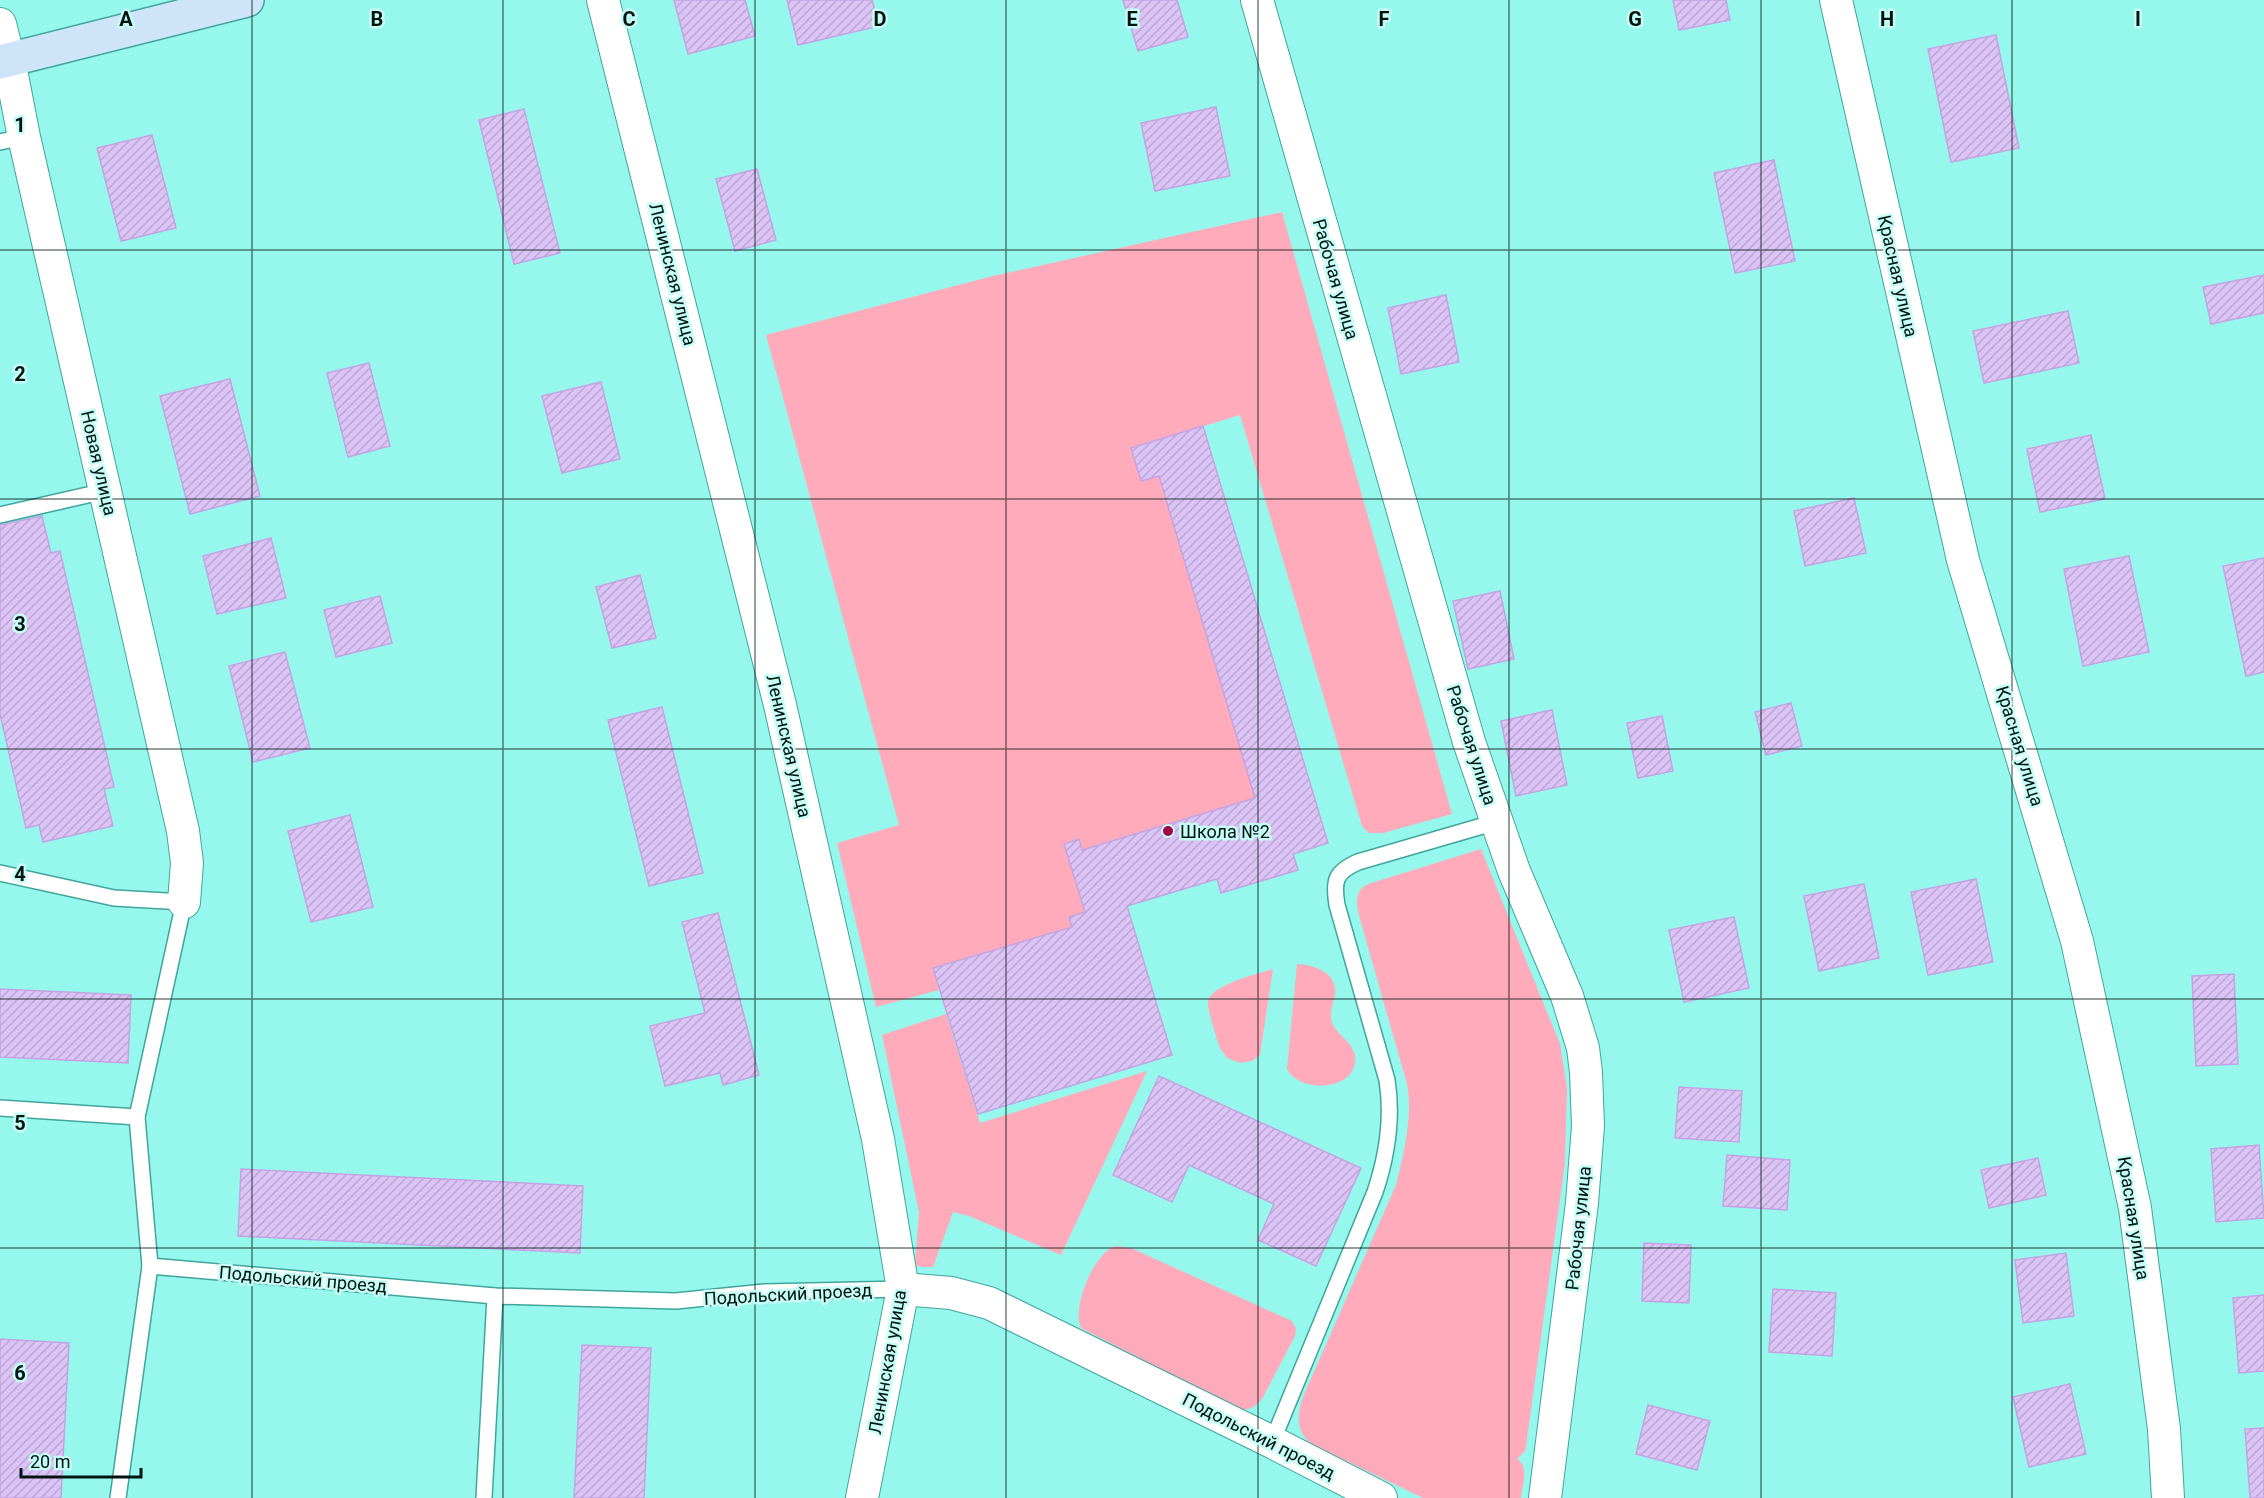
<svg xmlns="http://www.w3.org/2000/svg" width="2264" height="1498" viewBox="0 0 2264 1498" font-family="Roboto,sans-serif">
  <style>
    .green { fill: #ffabbb }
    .building { fill: url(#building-hatch); stroke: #c3a4e3; stroke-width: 1.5 }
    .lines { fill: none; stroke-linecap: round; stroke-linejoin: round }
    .lane-casing { stroke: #40a59c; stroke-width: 18 }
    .street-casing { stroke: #40a59c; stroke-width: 34 }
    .secondary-casing { stroke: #40a59c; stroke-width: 36 }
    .lane { stroke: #fff; stroke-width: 15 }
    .street { stroke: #fff; stroke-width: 32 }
    .secondary { stroke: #cee5f9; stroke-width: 33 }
    .grid { fill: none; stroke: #011412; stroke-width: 1.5; stroke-opacity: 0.55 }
    .poi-dot { fill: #a10546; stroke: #c6fdf6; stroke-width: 2 }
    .labels { text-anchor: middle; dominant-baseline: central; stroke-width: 5; stroke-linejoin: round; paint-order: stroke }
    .street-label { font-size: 18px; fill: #011412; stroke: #c6fdf6 }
    .poi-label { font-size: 18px; fill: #011412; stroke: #c6fdf6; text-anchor: start }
    .grid-label { font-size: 20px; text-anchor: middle; font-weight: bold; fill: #011412; stroke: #c6fdf6; stroke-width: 5; stroke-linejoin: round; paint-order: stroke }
  </style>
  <defs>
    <pattern id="building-hatch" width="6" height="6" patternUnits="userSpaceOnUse" patternTransform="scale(1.5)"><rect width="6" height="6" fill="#dcc3f6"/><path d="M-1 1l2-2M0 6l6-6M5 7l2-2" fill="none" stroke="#bba7d2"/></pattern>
  </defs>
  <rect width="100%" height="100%" fill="#96f8ed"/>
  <g class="green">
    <path d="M1282 212 1452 814 1383 833H1369L1362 826 1240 415 1132 448 1141 481 1159 476 1255 798 1082 850 1079 839 1064 844 1085 912 1069 917 1072 927 933 968 939 990 876 1007 837 843 899 825 766 335 993 276Z"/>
    <path d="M1481 849 1560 1044 1567 1087 1565 1163 1526 1446 1525 1451 1517 1459C1530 1466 1522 1485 1521 1498H1423L1313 1445C1295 1432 1297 1415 1303 1397L1396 1185C1404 1153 1413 1116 1407 1084L1358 912C1356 900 1356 890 1368 884Z"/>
    <path d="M1297 964C1315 965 1338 973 1335 995 1333 1004 1329 1014 1332 1023 1339 1039 1361 1045 1354 1067 1345 1092 1298 1091 1287 1069Z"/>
    <path d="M1273 969 1260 1055 1252 1061 1240 1063 1227 1058 1220 1048C1217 1040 1207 1008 1208 1002 1210 985 1258 974 1273 969Z"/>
    <path d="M946 1014 980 1123 1147 1071 1061 1255 969 1216 953 1212 933 1267H921L915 1265 919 1212 882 1035Z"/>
    <path d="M1116 1246 1131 1248 1292 1321 1296 1329 1295 1336 1262 1399C1254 1408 1248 1412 1236 1408L1081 1328C1071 1308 1094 1252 1116 1246Z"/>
  </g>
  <g class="building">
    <path d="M674 0H745L755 36 688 54Z"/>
    <path d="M787 0H872L879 26 798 45Z"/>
    <path d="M1123 0H1177L1188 37 1138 51Z"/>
    <path d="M1673 0H1726L1730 20 1679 30Z"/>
    <path d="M1996 35 2019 148 1951 162 1928 49Z"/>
    <path d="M1216 107 1230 176 1155 191 1141 123Z"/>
    <path d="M524 109 560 253 514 264 479 120Z"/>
    <path d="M152 135 176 228 121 241 97 148Z"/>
    <path d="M1774 160 1795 261 1735 273 1714 173Z"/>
    <path d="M757 169 776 240 735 251 716 179Z"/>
    <path d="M2264 275V313L2211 324 2203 287Z"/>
    <path d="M1446 295 1459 362 1401 374 1388 308Z"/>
    <path d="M2068 311 2079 363 1984 383 1973 331Z"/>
    <path d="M369 363 390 446 348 457 327 373Z"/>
    <path d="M230 379 260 496 190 514 160 396Z"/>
    <path d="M601 382 620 459 562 473 542 396Z"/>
    <path d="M1203 426 1328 843 1293 854 1298 870 1221 893 1217 879 1127 906 1172 1055 978 1114 933 968 1072 927 1069 917 1085 912 1064 844 1079 839 1082 850 1255 798 1159 476 1141 481 1131 448Z"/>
    <path d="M2091 435 2105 499 2040 512 2027 449Z"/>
    <path d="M1854 498 1866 553 1805 566 1794 511Z"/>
    <path d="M42 516 51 553 60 551 114 787 104 789 113 826 43 842 39 825 26 828 0 714V525Z"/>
    <path d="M271 538 286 598 217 614 203 556Z"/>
    <path d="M2129 556 2149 652 2083 666 2064 569Z"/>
    <path d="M2264 558V672L2246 676 2223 566Z"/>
    <path d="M640 575 656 638 612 648 596 587Z"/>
    <path d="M1500 591 1514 659 1468 669 1453 601Z"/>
    <path d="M380 596 392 643 336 657 324 610Z"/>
    <path d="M285 652 310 748 253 762 229 666Z"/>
    <path d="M1791 703 1802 746 1766 755 1755 712Z"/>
    <path d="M662 707 703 873 649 886 608 720Z"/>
    <path d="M1552 710 1567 785 1516 796 1501 721Z"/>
    <path d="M1662 716 1673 771 1638 778 1627 723Z"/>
    <path d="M350 815 373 907 311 922 288 831Z"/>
    <path d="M1976 879 1993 962 1928 975 1911 892Z"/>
    <path d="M1864 884 1879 958 1819 971 1804 896Z"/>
    <path d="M718 913 759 1075 723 1085 720 1073 665 1086 650 1026 705 1013 682 922Z"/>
    <path d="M1734 917 1749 988 1684 1002 1669 930Z"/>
    <path d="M2234 974 2238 1064 2196 1066 2192 976Z"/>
    <path d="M0 989 131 995 128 1063 0 1057Z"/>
    <path d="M1159 1076 1361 1168 1316 1266 1258 1240 1274 1204 1189 1165 1172 1202 1113 1175Z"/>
    <path d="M1679 1087 1742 1091 1739 1142 1675 1138Z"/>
    <path d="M2259 1145 2264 1218 2216 1222 2211 1149Z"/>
    <path d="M1727 1155 1790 1160 1787 1210 1723 1206Z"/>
    <path d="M2038 1158 2046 1195 1989 1208 1981 1170Z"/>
    <path d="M241 1169 583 1186 580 1253 238 1236Z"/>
    <path d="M1644 1243 1691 1245 1689 1303 1642 1301Z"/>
    <path d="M2066 1253 2074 1316 2023 1323 2015 1260Z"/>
    <path d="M1773 1289 1836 1293 1832 1356 1769 1352Z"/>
    <path d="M2264 1295V1371L2239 1373 2233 1298Z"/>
    <path d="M0 1339 69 1343 61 1498H0Z"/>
    <path d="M582 1345 651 1348 644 1498H574Z"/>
    <path d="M2070 1384 2086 1454 2029 1467 2013 1397Z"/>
    <path d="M1648 1405 1710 1421 1697 1470 1636 1454Z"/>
    <path d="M2264 1428V1498H2250L2245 1429Z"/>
  </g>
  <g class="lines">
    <g class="lane-casing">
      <g id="lane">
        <path d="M0 142 24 137"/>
        <path d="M0 515 105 491"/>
        <path d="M0 873 114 898 184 902 137 1117 150 1266 118 1498"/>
        <path d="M0 1108 137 1117"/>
        <path d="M150 1266 495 1296 676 1301 764 1292 903 1289"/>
        <path d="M1272 1442 1375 1192C1387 1156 1393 1118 1387 1080L1337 905C1333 881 1335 872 1358 862L1496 822"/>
        <path d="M484 1498 495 1296"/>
      </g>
    </g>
    <g class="street-casing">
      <g id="street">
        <path d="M603 0 780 705 878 1139 903 1289 862 1498"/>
        <path d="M1257 0 1469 742 1514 871 1567 996 1583 1048 1586 1072 1588 1126 1582 1203 1545 1498"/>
        <path d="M1836 0 1963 560 2077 941 2135 1208 2164 1429 2168 1498"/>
        <path d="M0 24 9 60 24 137 183 831 187 863 184 902"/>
        <path d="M903 1289 951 1293 989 1303 1272 1442 1381 1498"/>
      </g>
    </g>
    <g class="secondary-casing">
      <path id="secondary" d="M0 62 247 0"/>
    </g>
    <use href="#lane" class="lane"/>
    <use href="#street" class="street"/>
    <use href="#secondary" class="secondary"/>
  </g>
  <path class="grid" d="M252 0V1498M503 0V1498M755 0V1498M1006 0V1498M1258 0V1498M1509 0V1498M1761 0V1498M2012 0V1498M0 250H2264M0 499H2264M0 749H2264M0 999H2264M0 1248H2264"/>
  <circle class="poi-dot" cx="1168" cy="831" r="6"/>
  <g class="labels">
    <g class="street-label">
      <text transform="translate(673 274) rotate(76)">Ленинская улица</text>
      <text transform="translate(1898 276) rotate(77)">Красная улица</text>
      <text transform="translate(1336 279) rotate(74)">Рабочая улица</text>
      <text transform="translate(99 463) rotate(77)">Новая улица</text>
      <text transform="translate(1472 745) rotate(72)">Рабочая улица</text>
      <text transform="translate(789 746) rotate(77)">Ленинская улица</text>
      <text transform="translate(2020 746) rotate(73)">Красная улица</text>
      <text transform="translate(2134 1218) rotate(81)">Красная улица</text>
      <text transform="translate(1578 1228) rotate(-84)">Рабочая улица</text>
      <text transform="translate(303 1279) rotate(5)">Подольский проезд</text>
      <text transform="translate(788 1294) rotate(-3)">Подольский проезд</text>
      <text transform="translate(887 1362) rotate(-80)">Ленинская улица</text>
      <text transform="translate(1259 1436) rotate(27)">Подольский проезд</text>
    </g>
    <g class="poi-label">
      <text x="1180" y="831">Школа №2</text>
    </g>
  </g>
  <g class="grid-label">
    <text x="126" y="26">A</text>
    <text x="377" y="26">B</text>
    <text x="629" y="26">C</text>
    <text x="880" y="26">D</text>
    <text x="1132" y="26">E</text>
    <text x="1384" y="26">F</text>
    <text x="1635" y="26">G</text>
    <text x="1887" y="26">H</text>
    <text x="2138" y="26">I</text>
    <text x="20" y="132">1</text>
    <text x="20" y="381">2</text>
    <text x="20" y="631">3</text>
    <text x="20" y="881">4</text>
    <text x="20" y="1130">5</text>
    <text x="20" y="1380">6</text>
  </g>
  <path d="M21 1468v9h120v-9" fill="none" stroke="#011412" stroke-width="3"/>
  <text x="30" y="1468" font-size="18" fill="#011412" stroke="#c6fdf6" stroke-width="4.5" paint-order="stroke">20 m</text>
</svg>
